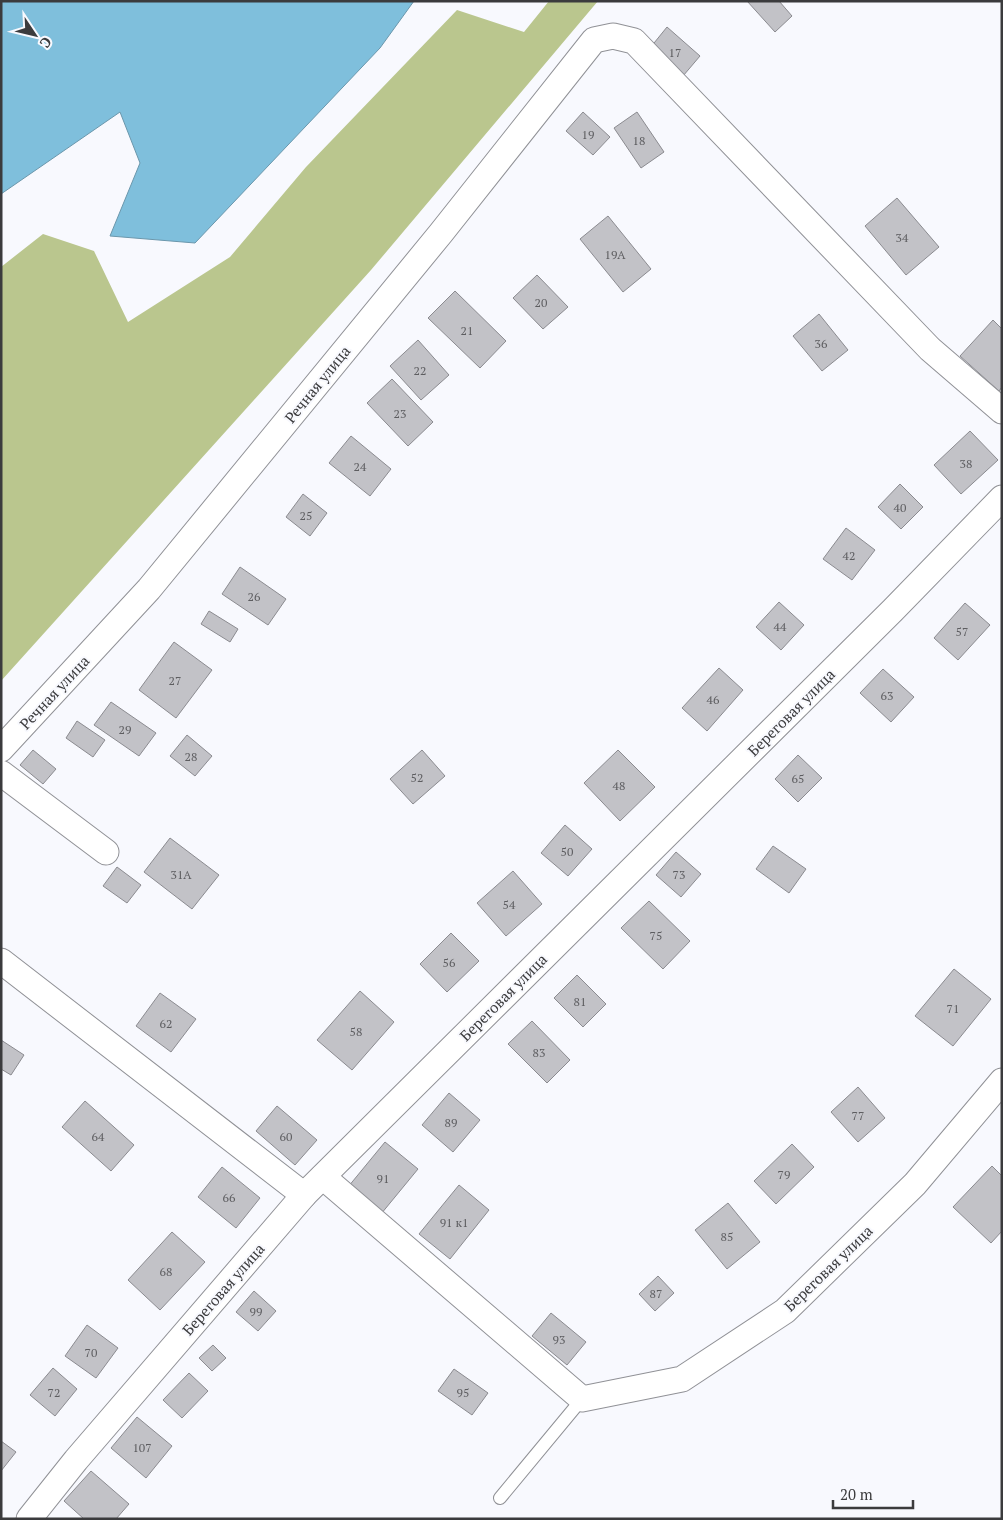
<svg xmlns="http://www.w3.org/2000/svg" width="1003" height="1520" viewBox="0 0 1003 1520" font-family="'PT Serif',serif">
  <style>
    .forest { fill: #bac68e }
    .water { fill: #7fbfdc; stroke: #6b97ac }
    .building { fill: #c2c2c7; stroke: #8b8b90 }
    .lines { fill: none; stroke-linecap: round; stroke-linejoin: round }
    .lane-casing { stroke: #909196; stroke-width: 14 }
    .street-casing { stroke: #909196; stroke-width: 27 }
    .lane { stroke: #fff; stroke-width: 12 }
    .street { stroke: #fff; stroke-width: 25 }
    .labels { text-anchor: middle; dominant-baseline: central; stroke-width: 4; stroke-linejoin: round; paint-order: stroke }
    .number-label { font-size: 12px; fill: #5d5d60 }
    .street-label { font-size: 15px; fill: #3b3b3d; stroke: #f8f9fe }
  </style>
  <rect width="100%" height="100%" fill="#f8f9fe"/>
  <path class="forest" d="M549 1H598L371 270 1 681V267L43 234 94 251 128 322 230 257 306 167 457 10 524 32Z"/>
  <path class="water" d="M1 1H414L380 48 195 243 110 236 140 163 120 112 1 194Z"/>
  <g class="building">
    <path d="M747 1H779L792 16 775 32Z"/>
    <path d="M667 27 700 56 683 76 650 48Z"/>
    <path d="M583 112 610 137 593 155 566 131Z"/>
    <path d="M637 112 664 152 641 168 614 128Z"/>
    <path d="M897 198 939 247 906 275 865 226Z"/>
    <path d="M608 216 651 269 623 292 580 239Z"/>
    <path d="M537 275 568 307 543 329 513 298Z"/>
    <path d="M455 291 506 341 480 368 428 318Z"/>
    <path d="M819 314 848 350 822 371 793 336Z"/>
    <path d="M993 320 1002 329V387L999 391 960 356Z"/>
    <path d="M418 340 449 375 421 400 390 366Z"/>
    <path d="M392 379 433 422 408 446 367 403Z"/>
    <path d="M970 431 998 460 961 494 934 465Z"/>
    <path d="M351 436 391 469 370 496 329 463Z"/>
    <path d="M900 484 923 507 901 529 878 507Z"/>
    <path d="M303 494 327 513 310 536 286 517Z"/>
    <path d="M846 528 875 550 852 580 823 559Z"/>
    <path d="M240 567 286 599 268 625 222 594Z"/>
    <path d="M779 602 804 625 781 650 756 627Z"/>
    <path d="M965 603 990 625 958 660 934 638Z"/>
    <path d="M209 611 238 629 230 642 201 624Z"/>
    <path d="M174 642 212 670 176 718 139 690Z"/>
    <path d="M719 668 743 690 707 731 682 708Z"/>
    <path d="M883 669 914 697 891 722 860 693Z"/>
    <path d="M111 702 156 733 139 756 94 725Z"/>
    <path d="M77 721 105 740 93 757 66 738Z"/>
    <path d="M187 735 212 756 195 776 170 756Z"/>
    <path d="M33 750 56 769 43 784 20 765Z"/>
    <path d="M422 750 445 776 413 804 390 779Z"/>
    <path d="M618 750 655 787 620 821 584 783Z"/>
    <path d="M798 755 822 778 798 802 775 779Z"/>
    <path d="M565 825 592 849 568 876 541 853Z"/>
    <path d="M170 838 219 875 192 909 144 872Z"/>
    <path d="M773 846 806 869 789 893 756 869Z"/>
    <path d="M676 852 701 874 681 897 656 875Z"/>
    <path d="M117 867 141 885 127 903 103 886Z"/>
    <path d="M513 871 542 904 506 936 477 903Z"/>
    <path d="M649 901 690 941 663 969 621 928Z"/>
    <path d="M451 933 479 961 447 992 420 964Z"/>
    <path d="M954 969 991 999 953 1046 915 1016Z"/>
    <path d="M577 975 606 1004 583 1027 554 998Z"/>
    <path d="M360 991 394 1022 352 1070 317 1040Z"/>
    <path d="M160 993 196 1019 171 1052 136 1026Z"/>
    <path d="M532 1021 570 1060 547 1083 508 1044Z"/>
    <path d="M1 1040 24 1055 11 1075 1 1069Z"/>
    <path d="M858 1087 885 1118 858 1142 831 1112Z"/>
    <path d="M449 1093 480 1120 453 1152 422 1125Z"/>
    <path d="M85 1101 134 1145 111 1171 62 1127Z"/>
    <path d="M277 1106 317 1140 295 1165 256 1131Z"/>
    <path d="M385 1142 418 1169 381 1214 348 1187Z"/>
    <path d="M792 1144 814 1167 776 1204 754 1181Z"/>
    <path d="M992 1166 1002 1176V1231L991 1243 953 1207Z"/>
    <path d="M222 1167 260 1198 236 1228 198 1197Z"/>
    <path d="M459 1185 489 1210 450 1259 419 1234Z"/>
    <path d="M728 1203 760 1242 727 1269 695 1230Z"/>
    <path d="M172 1232 205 1262 160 1310 128 1280Z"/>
    <path d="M658 1276 674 1293 655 1311 639 1294Z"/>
    <path d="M254 1291 276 1311 258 1331 236 1312Z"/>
    <path d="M551 1313 586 1342 567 1365 532 1336Z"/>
    <path d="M87 1325 118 1348 96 1378 65 1356Z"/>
    <path d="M213 1345 226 1358 212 1371 199 1358Z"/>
    <path d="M53 1368 77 1389 55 1416 30 1395Z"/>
    <path d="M454 1369 488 1393 472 1415 438 1391Z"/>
    <path d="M189 1373 208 1391 182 1418 163 1400Z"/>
    <path d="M137 1417 172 1446 146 1478 111 1448Z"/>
    <path d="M1 1441 16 1452 1 1471Z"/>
    <path d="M91 1471 129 1504 116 1519H84L64 1501Z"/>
  </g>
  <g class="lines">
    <g class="lane-casing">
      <path id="lane" d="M500 1498 582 1399"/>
    </g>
    <g class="street-casing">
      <g id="street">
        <path d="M1 749 149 589 441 233 594 40 613 36 634 41 930 349 1002 411"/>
        <path d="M1 773 106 852"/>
        <path d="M1 961 304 1195"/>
        <path d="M323 1177 582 1399 682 1379 785 1311 915 1184 1002 1081"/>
        <path d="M29 1519 76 1460 304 1195 893 610 1002 498"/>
      </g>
    </g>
    <use href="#lane" class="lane"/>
    <use href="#street" class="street"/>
  </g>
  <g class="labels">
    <g class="number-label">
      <text x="675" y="52">17</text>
      <text x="588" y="134">19</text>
      <text x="639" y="140">18</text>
      <text x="902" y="237">34</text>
      <text x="615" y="254">19А</text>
      <text x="541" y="302">20</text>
      <text x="467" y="330">21</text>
      <text x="821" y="343">36</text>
      <text x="420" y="370">22</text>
      <text x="400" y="413">23</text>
      <text x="966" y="463">38</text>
      <text x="360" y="466">24</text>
      <text x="900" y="507">40</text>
      <text x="306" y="515">25</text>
      <text x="849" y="555">42</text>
      <text x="254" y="596">26</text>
      <text x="780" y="626">44</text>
      <text x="962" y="631">57</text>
      <text x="175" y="680">27</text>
      <text x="887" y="695">63</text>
      <text x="713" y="699">46</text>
      <text x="125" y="729">29</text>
      <text x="191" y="756">28</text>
      <text x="417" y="777">52</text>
      <text x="798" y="778">65</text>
      <text x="619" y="785">48</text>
      <text x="567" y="851">50</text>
      <text x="181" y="874">31А</text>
      <text x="679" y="874">73</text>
      <text x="509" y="904">54</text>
      <text x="656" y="935">75</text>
      <text x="449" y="962">56</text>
      <text x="580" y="1001">81</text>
      <text x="953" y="1008">71</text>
      <text x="166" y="1023">62</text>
      <text x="356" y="1031">58</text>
      <text x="539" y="1052">83</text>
      <text x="858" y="1115">77</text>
      <text x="451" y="1122">89</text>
      <text x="98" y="1136">64</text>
      <text x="286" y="1136">60</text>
      <text x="784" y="1174">79</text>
      <text x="383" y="1178">91</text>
      <text x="229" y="1197">66</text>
      <text x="454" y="1222">91 к1</text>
      <text x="727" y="1236">85</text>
      <text x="166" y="1271">68</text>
      <text x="656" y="1293">87</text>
      <text x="256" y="1311">99</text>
      <text x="559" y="1339">93</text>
      <text x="91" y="1352">70</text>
      <text x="54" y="1392">72</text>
      <text x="463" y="1392">95</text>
      <text x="142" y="1447">107</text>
    </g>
    <g class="street-label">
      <text transform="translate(317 384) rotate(-51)">Речная улица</text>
      <text transform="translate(54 692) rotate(-47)">Речная улица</text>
      <text transform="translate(791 712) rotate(-45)">Береговая улица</text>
      <text transform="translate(503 997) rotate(-45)">Береговая улица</text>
      <text transform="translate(828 1268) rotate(-44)">Береговая улица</text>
      <text transform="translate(223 1289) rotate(-49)">Береговая улица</text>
    </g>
  </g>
  <rect width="1003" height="1520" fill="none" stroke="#3b3b3d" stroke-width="5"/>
  <g transform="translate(35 35) rotate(125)" stroke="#f8f9fe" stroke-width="4" paint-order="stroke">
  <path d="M0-4L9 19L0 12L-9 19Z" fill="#3b3b3d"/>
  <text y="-8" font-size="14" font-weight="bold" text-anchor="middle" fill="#3b3b3d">С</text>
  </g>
  <path d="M833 1500v8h80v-8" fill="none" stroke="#3b3b3d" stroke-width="2.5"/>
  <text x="840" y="1500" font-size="15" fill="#3b3b3d" stroke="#f8f9fe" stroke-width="4" paint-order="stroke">20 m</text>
</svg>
